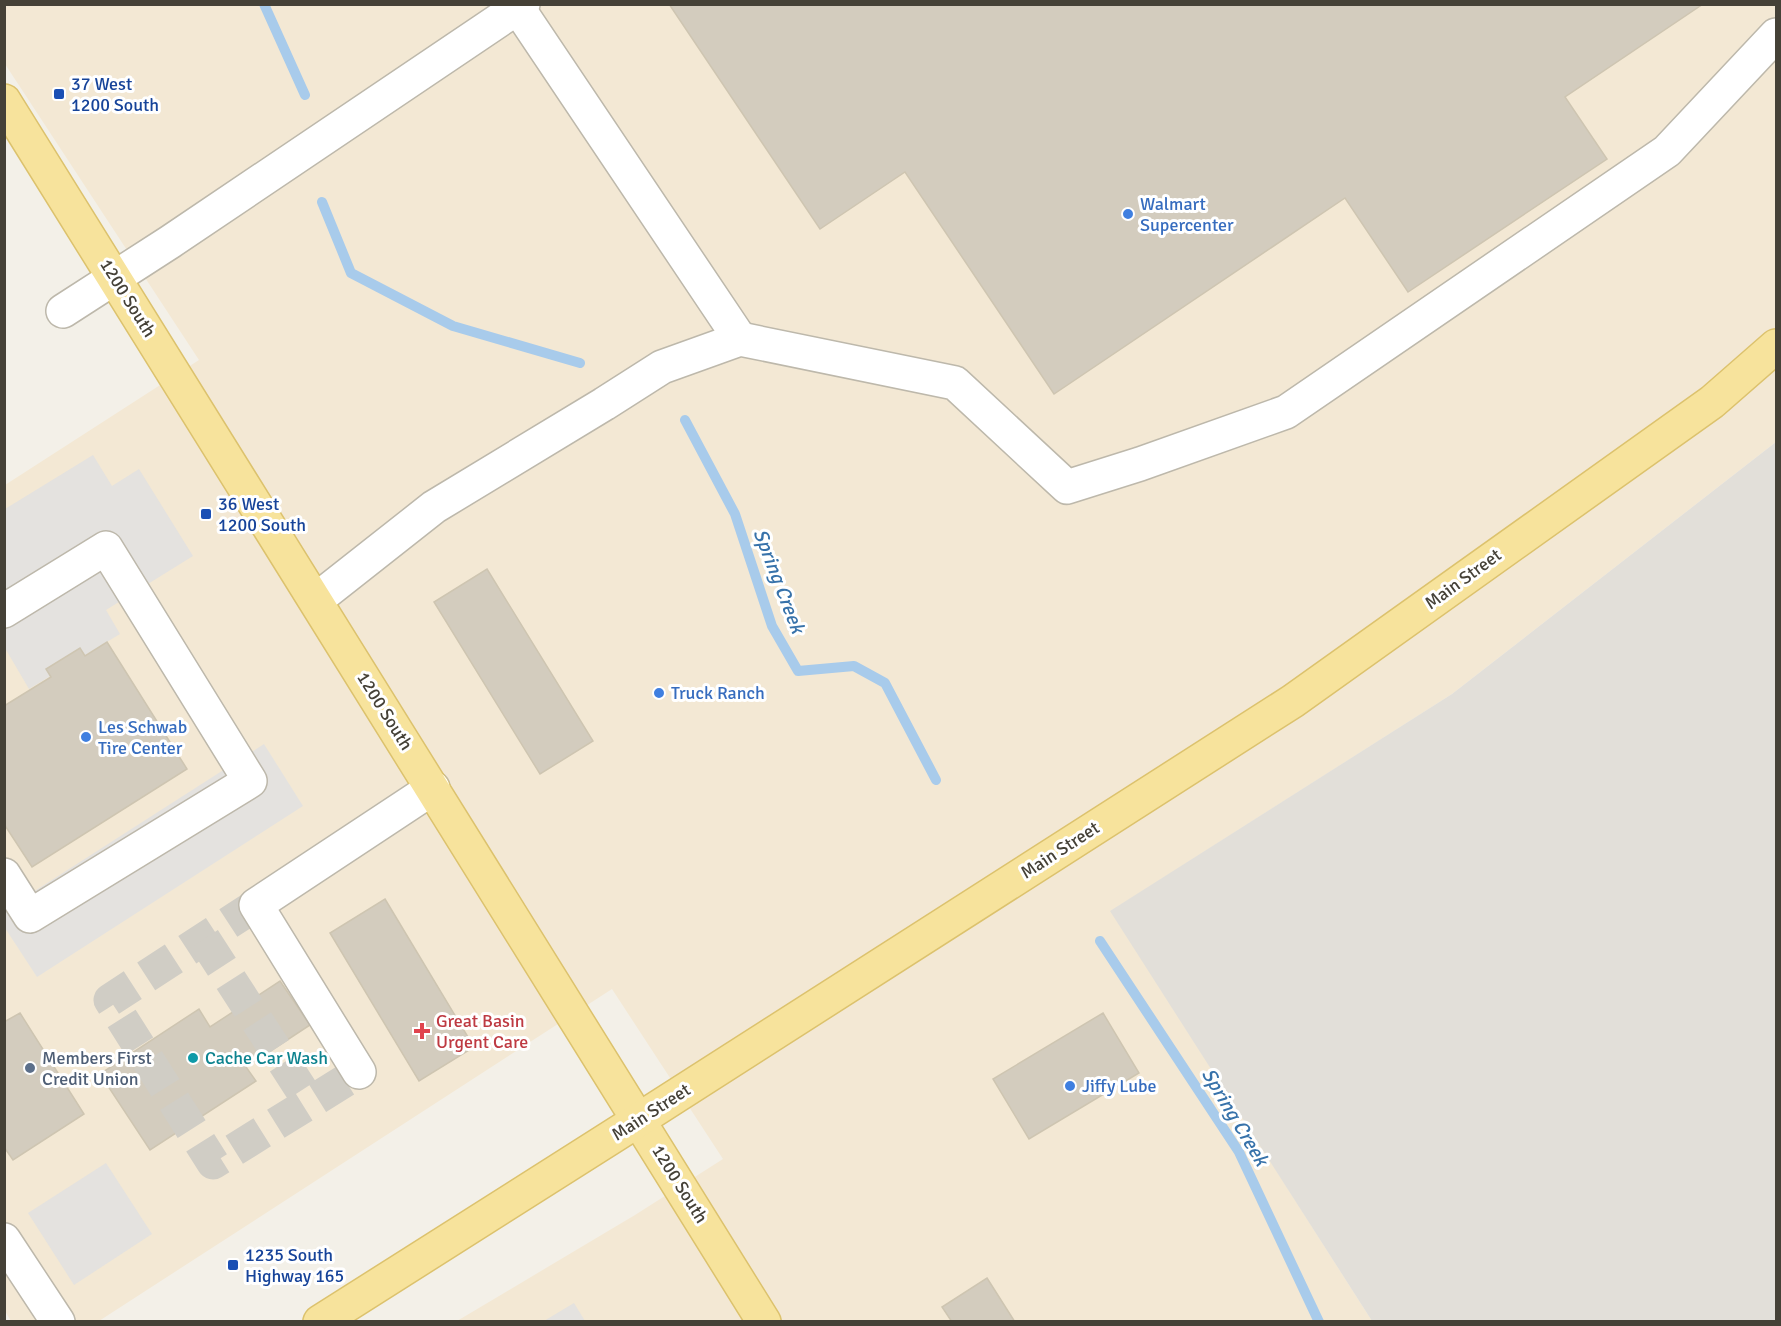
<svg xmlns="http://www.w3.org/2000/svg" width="1781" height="1326" viewBox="0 0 1781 1326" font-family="Signika,sans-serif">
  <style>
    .commercial { fill: #f3e8d4 }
    .industrial { fill: #e2dfd9 }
    .parking { fill: #e4e2df }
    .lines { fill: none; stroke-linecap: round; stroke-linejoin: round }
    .stream { stroke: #a8cbeb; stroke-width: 10 }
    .building { fill: #d3ccbe; stroke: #cec5b1; stroke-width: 1.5 }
    .minor-tunnel { stroke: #d0cdc5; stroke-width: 33; stroke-dasharray: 33 16; stroke-linecap: butt }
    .minor-casing { stroke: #bdb8ab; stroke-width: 36 }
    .major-casing { stroke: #dcc26d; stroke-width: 36 }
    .minor { stroke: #fff; stroke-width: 33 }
    .major { stroke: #f7e39c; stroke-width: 33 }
    .transit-dot { fill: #1a4fb4; stroke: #fff; stroke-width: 2 }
    .shop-dot { fill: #3f7fe0; stroke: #fff; stroke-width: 2 }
    .health-dot { fill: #e0444e; stroke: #fff; stroke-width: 2 }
    .culture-dot { fill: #0f9aa8; stroke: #fff; stroke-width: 2 }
    .service-dot { fill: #5c6f8a; stroke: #fff; stroke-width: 2 }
    .labels { text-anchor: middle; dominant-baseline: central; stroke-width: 6; stroke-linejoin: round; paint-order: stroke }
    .transit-label { font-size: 18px; fill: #164399; stroke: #fff; text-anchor: start }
    .shop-label { font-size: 18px; fill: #366cbe; stroke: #fff; text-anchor: start }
    .street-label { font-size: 18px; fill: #454137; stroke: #fff }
    .health-label { font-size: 18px; fill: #be3a42; stroke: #fff; text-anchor: start }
    .service-label { font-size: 18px; fill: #4e5e75; stroke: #fff; text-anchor: start }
    .culture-label { font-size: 18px; fill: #0d838f; stroke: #fff; text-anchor: start }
    .water-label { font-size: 20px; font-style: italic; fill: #3772aa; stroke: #fff }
  </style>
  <rect width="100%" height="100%" fill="#f3f0e8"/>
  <path class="commercial" d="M5 5H1776V442L1452 694 1111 911 1372 1321H457L635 1215 723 1159 612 989 99 1321H11L5 1311V485L199 360 5 64Z"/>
  <path class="industrial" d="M1776 442V1321H1372L1110 911 1452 694Z"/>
  <g class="parking">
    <path d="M93 455 112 486 139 469 193 556 106 610 120 634 29 689 5 648V509Z"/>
    <path d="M264 744 303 806 37 977 5 928V910Z"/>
    <path d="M106 1163 152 1234 74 1285 28 1213Z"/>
    <path d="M574 1303 585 1321H544Z"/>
  </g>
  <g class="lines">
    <g class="stream">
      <path d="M264 4 305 95"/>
      <path d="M322 202 351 273 453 326 580 363"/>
      <path d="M685 420 735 514 772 626 798 671 854 666 885 683 936 780"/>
      <path d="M1100 941 1239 1152 1319 1322"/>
    </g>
  </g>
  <g class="building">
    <path d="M669 4H1703L1565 97 1607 159 1408 292 1345 198 1054 394 905 172 820 229Z"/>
    <path d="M487 569 593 741 540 774 434 602Z"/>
    <path d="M107 642 187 769 32 867 4 824V706L51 677 46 669 80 648 85 656Z"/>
    <path d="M385 899 474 1047 419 1081 330 933Z"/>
    <path d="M280 981 310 1025 246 1067 256 1081 150 1150 100 1074 199 1009 210 1027Z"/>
    <path d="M20 1013 84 1114 13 1160 4 1147V1022Z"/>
    <path d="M1103 1013 1139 1073 1029 1139 993 1079Z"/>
    <path d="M987 1278 1015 1322H952L942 1307Z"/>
  </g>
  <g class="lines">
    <g class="minor-tunnel">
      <path d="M256 905 110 1000 213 1163 359 1072"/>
      <path d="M204 939 310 1103"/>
    </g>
    <g class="minor-casing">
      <g id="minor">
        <path d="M518 8 740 339"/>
        <path d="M63 311 170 242 523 4"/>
        <path d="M316 600 434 507 604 404 662 367 740 339 955 383 1067 487 1140 464 1286 412 1667 151 1776 35"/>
        <path d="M4 611 106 548 250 781 30 916 4 875"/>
        <path d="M359 1072 256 905 433 788"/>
        <path d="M4 1240 58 1322"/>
      </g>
    </g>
    <g class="major-casing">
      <g id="major">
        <path d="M4 101 764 1322"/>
        <path d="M320 1322 640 1119 1293 701 1712 402 1776 346"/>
      </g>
    </g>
    <use href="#minor" class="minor"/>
    <use href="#major" class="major"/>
  </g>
  <g class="transit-dot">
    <rect x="53" y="88" width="12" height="12" rx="3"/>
    <rect x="200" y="508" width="12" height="12" rx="3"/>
    <rect x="227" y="1259" width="12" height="12" rx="3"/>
  </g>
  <g class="shop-dot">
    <circle cx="1128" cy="214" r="6"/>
    <circle cx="659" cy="693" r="6"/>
    <circle cx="86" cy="737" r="6"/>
    <circle cx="1070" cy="1086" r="6"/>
  </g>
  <path class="health-dot" d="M419 1022h6v6h6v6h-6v6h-6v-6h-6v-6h6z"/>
  <circle class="culture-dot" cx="193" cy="1058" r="6"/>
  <circle class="service-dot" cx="30" cy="1068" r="6"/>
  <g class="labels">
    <g class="transit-label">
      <text x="71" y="84">37 West<tspan x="71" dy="21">1200 South</tspan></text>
      <text x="218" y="504">36 West<tspan x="218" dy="21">1200 South</tspan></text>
      <text x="245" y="1255">1235 South<tspan x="245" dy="21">Highway 165</tspan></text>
    </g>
    <g class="shop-label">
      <text x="1140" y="204">Walmart<tspan x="1140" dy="21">Supercenter</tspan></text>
      <text x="671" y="693">Truck Ranch</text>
      <text x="98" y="727">Les Schwab<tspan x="98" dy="21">Tire Center</tspan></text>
      <text x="1082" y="1086">Jiffy Lube</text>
    </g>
    <g class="street-label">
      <text transform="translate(128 298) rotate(58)">1200 South</text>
      <text transform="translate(1463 579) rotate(-36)">Main Street</text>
      <text transform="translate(385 711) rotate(58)">1200 South</text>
      <text transform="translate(1060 850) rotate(-33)">Main Street</text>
      <text transform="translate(651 1112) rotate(-33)">Main Street</text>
      <text transform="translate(680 1184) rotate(58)">1200 South</text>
    </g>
    <g class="health-label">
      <text x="436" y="1021">Great Basin<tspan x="436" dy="21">Urgent Care</tspan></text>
    </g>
    <g class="service-label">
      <text x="42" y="1058">Members First<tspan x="42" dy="21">Credit Union</tspan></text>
    </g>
    <g class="culture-label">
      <text x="205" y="1058">Cache Car Wash</text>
    </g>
    <g class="water-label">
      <text transform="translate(779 581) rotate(69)">Spring Creek</text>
      <text transform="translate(1235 1117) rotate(59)">Spring Creek</text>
    </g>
  </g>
  <rect width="1781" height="1326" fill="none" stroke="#454137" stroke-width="12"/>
</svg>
